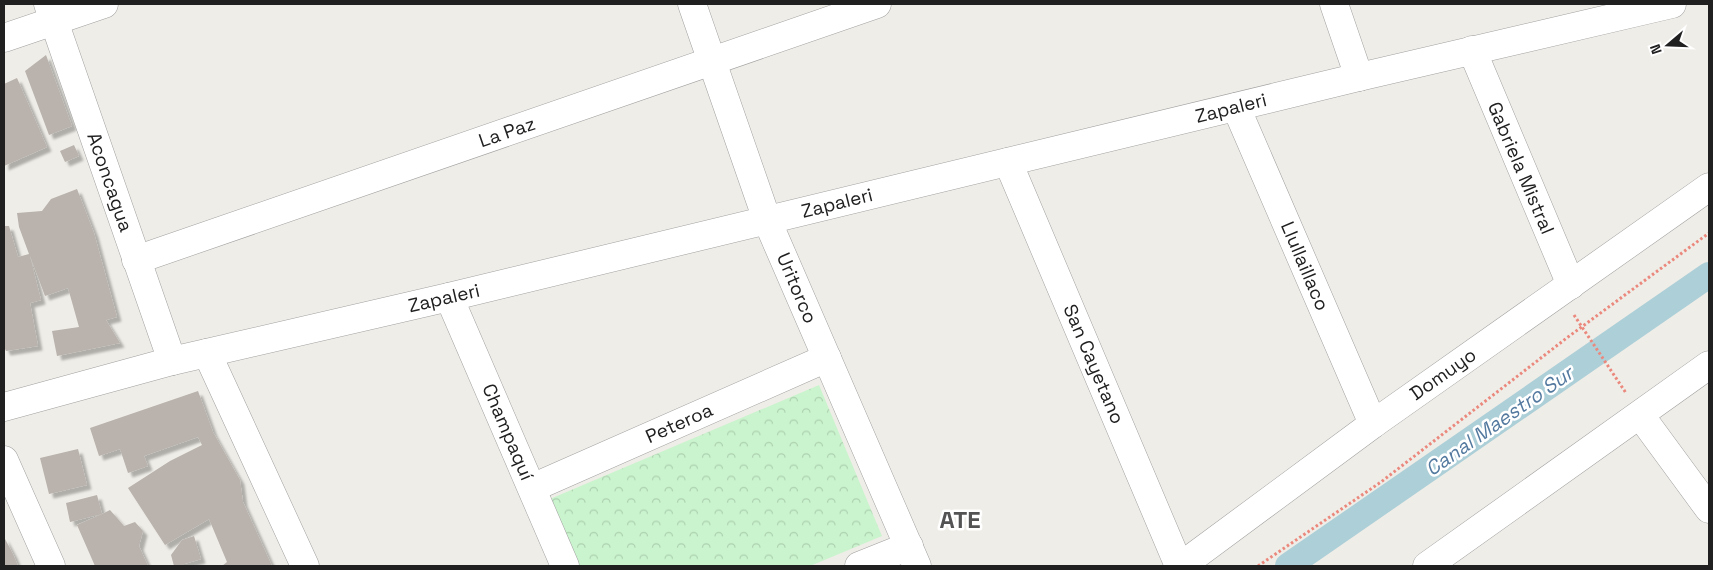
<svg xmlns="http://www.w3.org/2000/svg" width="1713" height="570" viewBox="0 0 1713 570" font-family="'Space Grotesk',sans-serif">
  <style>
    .park { fill: url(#park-crowns) }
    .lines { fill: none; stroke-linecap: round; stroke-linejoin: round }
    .canal { stroke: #adcfd8; stroke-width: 26 }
    .building { fill: #b9b2ad; filter: url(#shadow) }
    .minor-casing { stroke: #a1a1a1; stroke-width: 29 }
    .path { stroke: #eb887d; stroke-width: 3; stroke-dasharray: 2.5 2.5; stroke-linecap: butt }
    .minor { stroke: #fff; stroke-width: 28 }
    .labels { text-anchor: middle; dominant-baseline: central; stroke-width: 5; stroke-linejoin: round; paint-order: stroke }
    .street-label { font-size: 19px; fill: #202020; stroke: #fff }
    .water-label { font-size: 20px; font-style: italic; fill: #53799f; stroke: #fff }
    .district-label { font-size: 24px; font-weight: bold; fill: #535353; stroke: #fff }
  </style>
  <defs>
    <pattern id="park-crowns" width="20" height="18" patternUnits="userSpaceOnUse" patternTransform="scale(1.25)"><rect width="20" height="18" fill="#caf4cd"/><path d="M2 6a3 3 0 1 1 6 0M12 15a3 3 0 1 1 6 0" fill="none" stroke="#add1b0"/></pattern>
    <filter id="shadow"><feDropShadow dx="4.5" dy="4.5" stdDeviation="1" flood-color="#0004"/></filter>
  </defs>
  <rect width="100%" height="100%" fill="#efede7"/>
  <path class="park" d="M819 385 882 536 810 566H578L550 499Z"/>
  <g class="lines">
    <path class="canal" d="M1288 566 1709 275"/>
  </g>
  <g class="building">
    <path d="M46 55 72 126 49 135 25 71Z"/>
    <path d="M17 78 47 147 4 166V84Z"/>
    <path d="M74 145 79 156 65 162 60 151Z"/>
    <path d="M77 189 94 233 117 317 106 320 120 343 57 356 52 331 79 327 68 288 45 296 30 256 41 300 30 303 38 346 6 351 4 347V226H9L18 257 29 254 19 227 17 213 42 211 51 199Z"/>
    <path d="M198 391 213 432 240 480 243 502 272 566H222L227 562 209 519 165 545 128 488 170 461 202 445 198 437 144 456 148 466 128 473 120 449 99 456 90 428Z"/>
    <path d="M78 449 87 485 49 494 40 458Z"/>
    <path d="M97 495 102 514 110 510 124 526 135 522 143 531 139 546 148 566H95L77 525 102 514 70 522 66 503Z"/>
    <path d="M194 536 201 559 184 564V566H174L171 555 182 540Z"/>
    <path d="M4 537 13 554 18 566H4Z"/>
  </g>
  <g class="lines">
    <g class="minor-casing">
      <g id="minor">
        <path d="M48 4 172 361"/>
        <path d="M692 4 767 220 917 566"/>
        <path d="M1334 4 1359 77"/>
        <path d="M4 38 104 4"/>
        <path d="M1472 50 1571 285"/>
        <path d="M1236 107 1373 424"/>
        <path d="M1008 162 1179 566"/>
        <path d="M136 260 877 4"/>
        <path d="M449 297 565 566"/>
        <path d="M207 353 305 566"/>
        <path d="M4 407 172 361 449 297 1359 77 1672 4"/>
        <path d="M1640 415 1709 509"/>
        <path d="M4 460 51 566"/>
        <path d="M532 488 827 358"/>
        <path d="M859 566 909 546"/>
        <path d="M1181 566 1373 424 1709 187"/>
        <path d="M1427 566 1709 365"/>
      </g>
    </g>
    <g class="path">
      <path d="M1574 315 1626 393"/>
      <path d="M1258 566 1381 482 1568 337 1709 233"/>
    </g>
    <use href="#minor" class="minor"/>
  </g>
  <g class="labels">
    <g class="street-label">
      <text transform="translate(1231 108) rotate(-14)">Zapaleri</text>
      <text transform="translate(507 132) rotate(-19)">La Paz</text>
      <text transform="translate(1521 168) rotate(67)">Gabriela Mistral</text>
      <text transform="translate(110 182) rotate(71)">Aconcagua</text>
      <text transform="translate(837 203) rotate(-14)">Zapaleri</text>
      <text transform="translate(1305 266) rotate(67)">Llullaillaco</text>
      <text transform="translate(797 288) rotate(67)">Uritorco</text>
      <text transform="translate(444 298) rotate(-13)">Zapaleri</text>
      <text transform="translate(1094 364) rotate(67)">San Cayetano</text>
      <text transform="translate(1443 374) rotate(-35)">Domuyo</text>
      <text transform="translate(679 423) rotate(-24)">Peteroa</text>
      <text transform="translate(508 432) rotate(67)">Champaquí</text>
    </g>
    <g class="water-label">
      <text transform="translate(1499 421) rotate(-35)">Canal Maestro Sur</text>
    </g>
    <g class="district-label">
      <text x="960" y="519">ATE</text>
    </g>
  </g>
  <rect width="1713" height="570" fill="none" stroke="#202020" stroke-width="10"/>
  <g transform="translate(1668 45) rotate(251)" stroke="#ffffff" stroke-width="4" paint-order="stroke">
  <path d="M0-4L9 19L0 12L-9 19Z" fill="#202020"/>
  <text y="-8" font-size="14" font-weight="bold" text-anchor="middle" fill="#202020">N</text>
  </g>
</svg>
